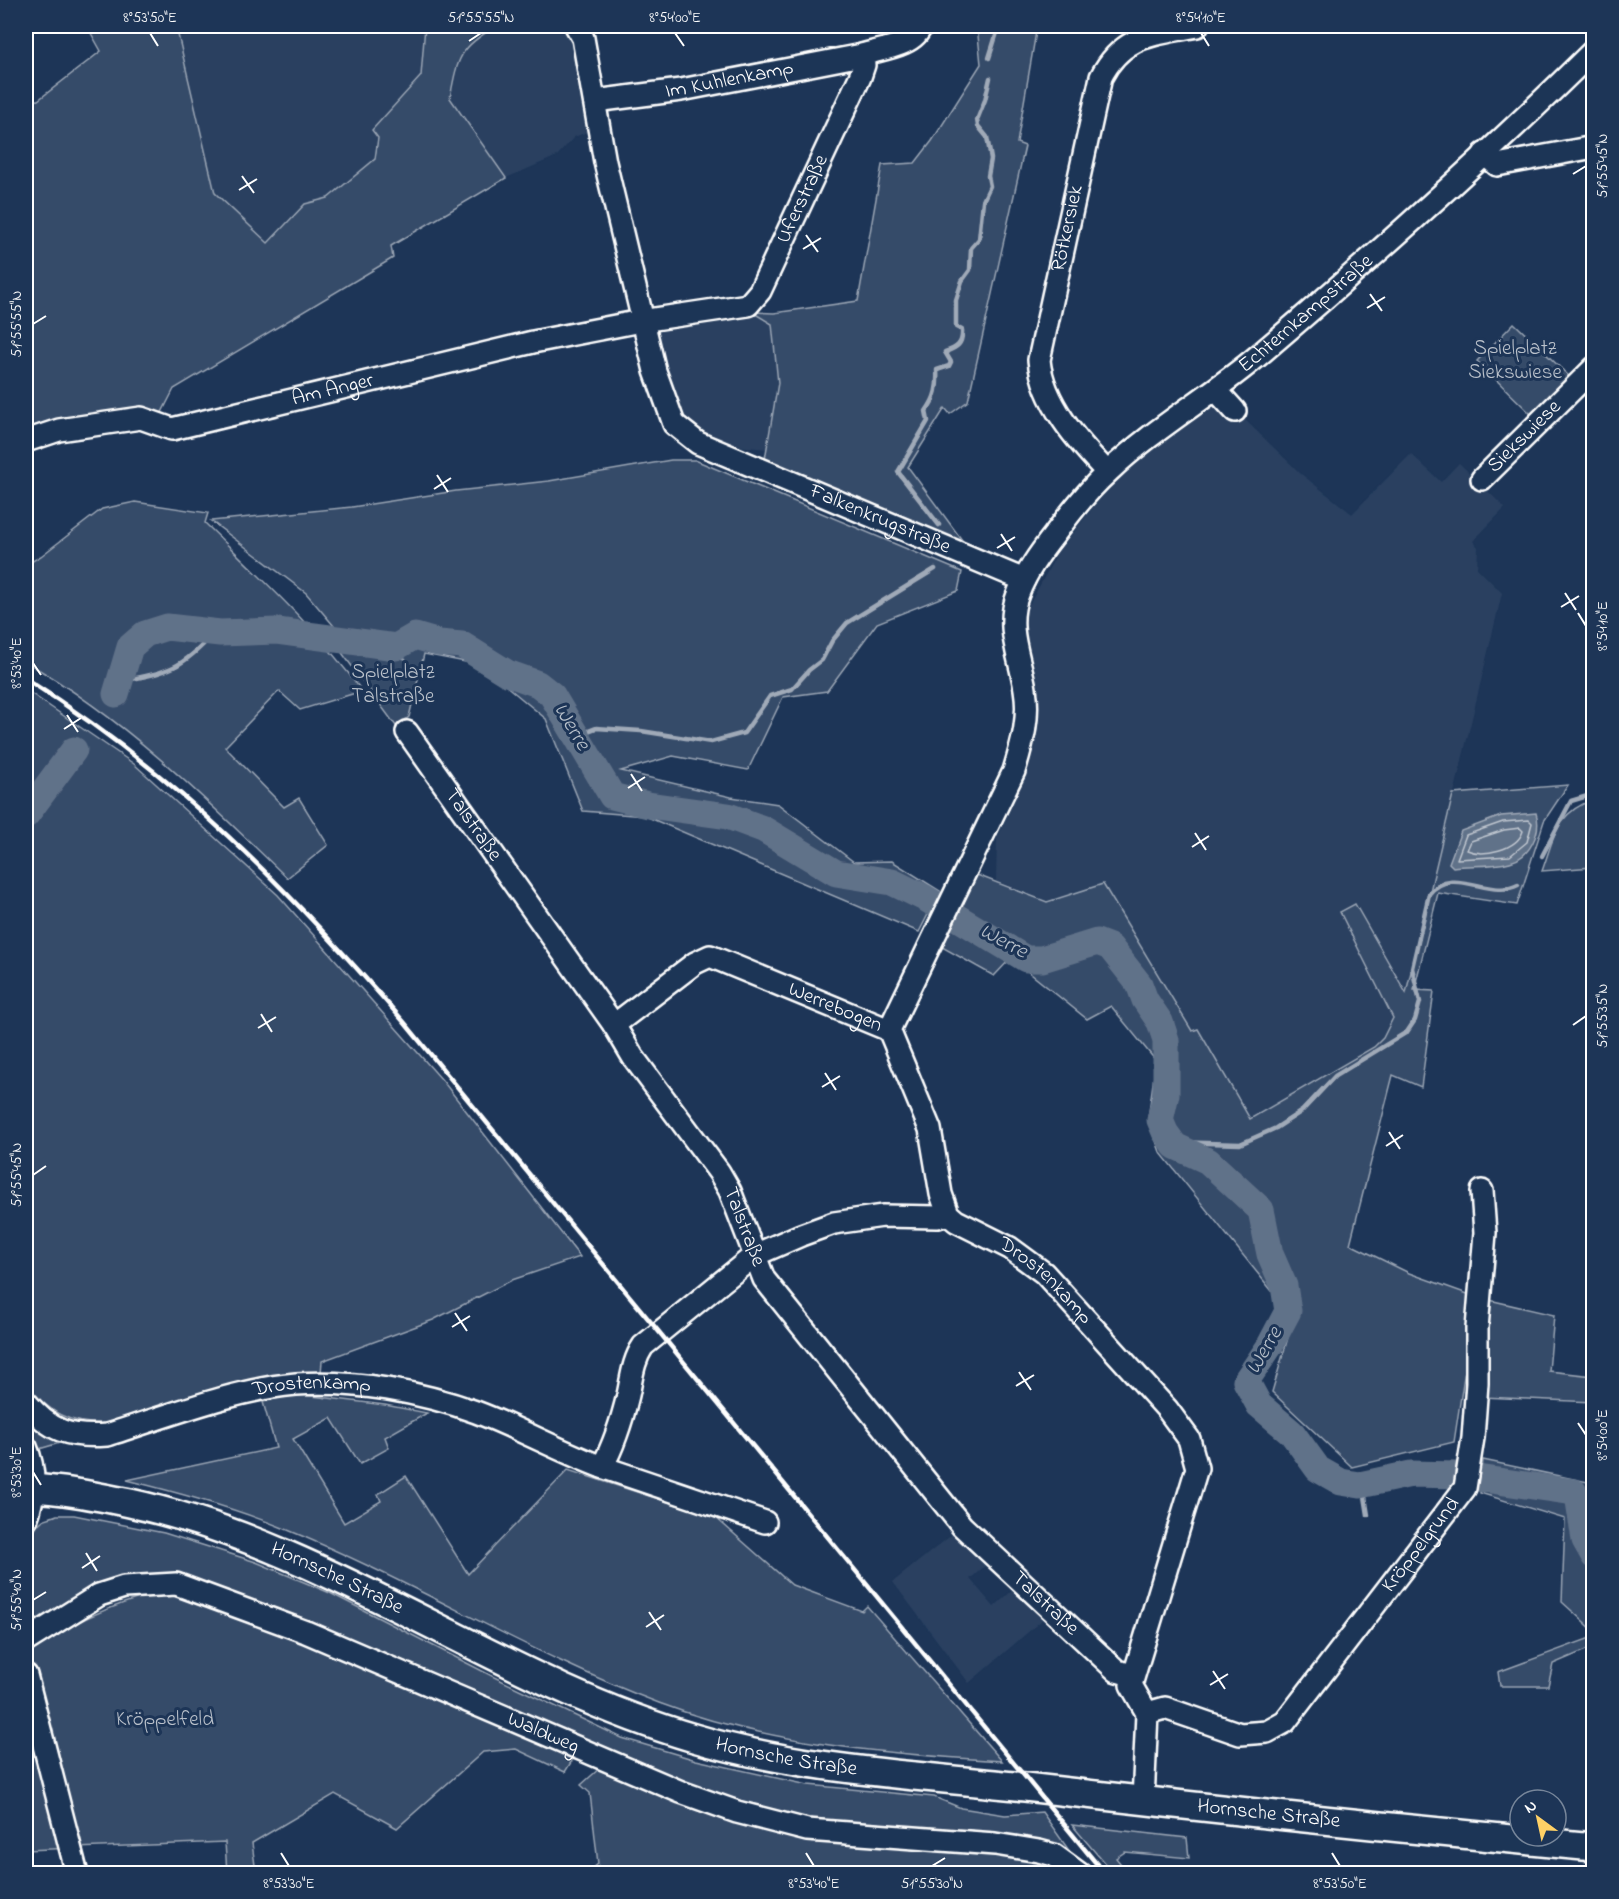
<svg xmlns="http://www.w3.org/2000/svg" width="1619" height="1899" viewBox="0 0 1619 1899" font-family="'Indie Flower',sans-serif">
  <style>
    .built { fill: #2a4161 }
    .green { fill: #364b69; stroke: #9aa5b4; stroke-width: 1.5 }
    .water { fill: #617289; stroke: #a0aab8; stroke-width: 1.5 }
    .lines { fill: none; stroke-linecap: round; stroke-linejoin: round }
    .shore { stroke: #c0c7d0; stroke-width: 1.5 }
    .stream { stroke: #a0aab8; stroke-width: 4.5 }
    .river { stroke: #617289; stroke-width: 27 }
    .minor-casing { stroke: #fff; stroke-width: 26 }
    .major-casing { stroke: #fff; stroke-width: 32 }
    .minor { stroke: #1d3557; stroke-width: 21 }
    .major { stroke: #1d3557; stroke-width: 27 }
    .rail { stroke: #fff; stroke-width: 4.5 }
    .ticks { fill: none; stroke: #fff; stroke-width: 2 }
    .labels { text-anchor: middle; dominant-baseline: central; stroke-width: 6; stroke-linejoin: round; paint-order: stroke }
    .street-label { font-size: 21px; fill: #fff; stroke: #1d3557 }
    .park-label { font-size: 21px; fill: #b9c0ca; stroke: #1d3557 }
    .water-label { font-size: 22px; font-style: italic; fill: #b8c0ca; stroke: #1d3557 }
    .neatline { fill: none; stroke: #fff; stroke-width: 2 }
    .ticks-label { font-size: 15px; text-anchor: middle; fill: #fff }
  </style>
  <rect width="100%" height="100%" fill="#1d3557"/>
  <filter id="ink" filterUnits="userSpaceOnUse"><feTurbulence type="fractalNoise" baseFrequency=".0167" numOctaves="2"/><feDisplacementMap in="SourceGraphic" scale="12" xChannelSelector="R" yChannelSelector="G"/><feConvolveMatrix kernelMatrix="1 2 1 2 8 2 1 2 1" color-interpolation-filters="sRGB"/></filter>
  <g filter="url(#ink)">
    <g class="built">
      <path d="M176 26H425L421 76 372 130 378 138 375 159 328 198 305 204 268 243 215 193Z"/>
      <path d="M496 26H568L577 60 587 132 574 137 557 156 506 178 450 98 458 59 472 41Z"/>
      <path d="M752 312 772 324 778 384 768 449 727 445 696 428 681 415 657 327Z"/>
      <path d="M1217 401 1235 423 1242 417 1301 474 1352 514 1411 454 1441 482 1459 463 1505 508 1473 541 1478 547 1477 568 1502 593 1406 994 1355 904 1340 912 1393 1018 1383 1038 1374 1047 1249 1119 1198 1030 1192 1031 1103 884 1047 901 996 881 997 839 1027 772 1022 621 1028 607 1058 552 1111 485 1130 467Z"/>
      <path d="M959 1529 987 1564 970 1579 994 1607 1013 1590 1042 1620 969 1683 893 1582Z"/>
    </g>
    <g class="green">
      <path d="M87 26H176L215 193 268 243 305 204 328 198 375 159 378 138 372 130 421 76 425 26H496C459 49 458 56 450 98L506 178 391 246 393 258 174 389 156 424 26 437V103L38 100 101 51Z"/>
      <path d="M977 26H1037L1017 143 1025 146 968 401 950 414 945 408 908 467 965 544 765 459 778 383 772 324 752 312 774 313 858 301 882 165 915 163 932 141 981 64Z"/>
      <path d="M1514 323 1572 379 1534 417 1477 361Z"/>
      <path d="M671 460H695L962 572 958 591 877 623 827 691 783 697 748 770 673 756 621 771 731 797 778 804 854 862 892 861 940 891 919 932 645 816 583 811 546 719 481 665 424 654 409 717 396 726 337 646 406 659 381 643 340 633 306 593 211 521 352 507 456 491 549 481Z"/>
      <path d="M135 502 208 513 205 523C260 577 316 628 362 691L300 710 279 691 225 747 284 807 299 798 328 845 287 878C206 799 125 719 26 662V565L41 556 102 509Z"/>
      <path d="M26 690 134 764 278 895 442 1080 580 1257 512 1280 433 1320 322 1361 321 1373 290 1375 105 1424C66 1423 51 1413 26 1385Z"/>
      <path d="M1568 785 1544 821 1517 905 1438 893 1414 990 1434 991 1421 1087 1393 1075 1350 1244 1409 1273 1476 1297 1454 1442 1352 1467 1272 1392 1295 1314 1294 1278 1288 1311 1160 1152 1148 1119 1156 1061 1111 1006 1087 1019 1011 958 994 976 942 947 977 875 1047 902 1103 884 1192 1031 1198 1029 1250 1119 1374 1047 1383 1038 1393 1018 1340 912 1355 904 1406 993 1453 794Z"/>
      <path d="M1593 800V867L1542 871C1554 838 1556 812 1593 800Z"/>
      <path d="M1485 1299 1554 1315 1549 1371 1593 1376V1402L1482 1397Z"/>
      <path d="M295 1394 385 1405 427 1413 385 1437 389 1448 360 1464 331 1418 293 1439 344 1523 381 1501 378 1494 406 1476 468 1574 568 1470 715 1517 792 1585 862 1611 867 1606 1002 1761C887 1754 767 1744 659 1703 529 1654 411 1580 283 1528 232 1507 180 1493 127 1480L276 1448 263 1402Z"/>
      <path d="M26 1414 57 1438 63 1442 39 1449 26 1427Z"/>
      <path d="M1483 1460 1593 1483V1630L1562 1602 1565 1519 1480 1493Z"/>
      <path d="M57 1515H74L164 1533 256 1562 330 1593 494 1677 622 1738 696 1760 808 1785 934 1797 961 1808 1005 1815 1042 1812 1068 1849 1054 1844 1010 1837 817 1823 707 1792 185 1579 32 1624C20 1604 22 1535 43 1520 47 1518 53 1517 57 1515Z"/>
      <path d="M157 1593 175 1594 303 1639 573 1759 565 1772 516 1749 483 1752 397 1828 335 1794 252 1843 256 1873H227L225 1842 26 1850V1664L29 1661 27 1652C66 1625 111 1605 157 1593Z"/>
      <path d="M1593 1637V1647L1553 1664 1548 1686H1500L1498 1672Z"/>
      <path d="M601 1767 717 1815 790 1837 1013 1857 1049 1862 1068 1873H587L598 1864 590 1793 581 1785Z"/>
      <path d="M1072 1825 1187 1838 1189 1858 1125 1852 1116 1858 1128 1873H1113Z"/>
    </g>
    <path class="water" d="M1536 813C1542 832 1530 857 1510 862 1492 867 1471 865 1453 867L1449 863 1461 831 1501 816Z"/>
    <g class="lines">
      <g class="shore">
        <path d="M1529 820 1532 823 1527 842 1510 856 1457 859 1466 835 1503 822Z"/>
        <path d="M1520 828 1523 831C1517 850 1483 857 1467 850L1471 841 1504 830Z"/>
      </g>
      <g class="stream">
        <path d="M989 58 999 26"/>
        <path d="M939 525 898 472 928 421 926 411C936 398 938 386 937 370L949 366 951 362 945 352C957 348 963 344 962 330L956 327V300L962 281 970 270 971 248 979 239 983 201 990 186 988 176 991 159 987 137 978 126 977 120 985 100 990 78"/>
        <path d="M121 681C169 672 182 669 215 632"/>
        <path d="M578 735 596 728 641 731 711 742 744 733 770 696 792 689 809 670 822 660 832 641 847 623 935 569"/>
        <path d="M1542 856 1571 801 1594 794"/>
        <path d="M1172 1142 1240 1144 1276 1128 1302 1111 1335 1076 1407 1032 1415 1020 1420 1002 1412 968 1429 894C1452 864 1490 900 1518 885"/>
        <path d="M1363 1484 1368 1515"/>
      </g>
      <g class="river">
        <path d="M116 694 130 647 145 634 167 627 220 633 277 631 396 647 415 636 439 643 462 645 507 673 538 684 552 695 612 796 648 805 728 816 763 829 836 873 892 882 925 898 1026 959H1042L1097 942 1110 947 1139 984 1145 1000 1160 1022 1166 1040V1094L1160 1120 1165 1132 1175 1146 1208 1161 1261 1210 1270 1254 1284 1286 1288 1311 1269 1347 1246 1381 1259 1405 1292 1433 1318 1469 1341 1482 1360 1485 1411 1474 1457 1475 1574 1492 1579 1501 1585 1540 1594 1556"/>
        <path d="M26 815 74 750"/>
      </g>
      <g class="minor-casing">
        <g id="minor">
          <path id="s1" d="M576 26 583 38 605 162 655 371 674 424 698 443 1024 580"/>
          <path id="s2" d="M595 101 681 90 862 55"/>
          <path d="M1484 154 1497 165 1594 147"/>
          <path d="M1216 390 1235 411"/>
          <path id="s3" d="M26 441 59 430 141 418 172 429 533 342 641 321 748 305 760 291 860 77 864 65 862 55C880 49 915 46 921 26"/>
          <path id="s4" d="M1107 472C1078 442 1043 403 1039 360L1101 77C1123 34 1155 35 1197 26"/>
          <path id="s5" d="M1482 479 1594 368"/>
          <path id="s6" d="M407 732 614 1025 633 1057 719 1172 730 1191 764 1279 962 1526 1117 1671 1132 1675"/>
          <path id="s7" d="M614 1025 695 963 710 956 889 1030 930 1129 941 1194 948 1214 956 1221 1010 1248 1044 1273 1167 1409 1189 1439 1197 1468 1131 1685 1147 1713 1143 1801"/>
          <path id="s8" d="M889 1030 1014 771C1022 744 1030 718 1025 689 1020 656 1005 627 1018 594 1026 572 1040 553 1054 535 1070 513 1087 491 1108 472 1154 428 1211 396 1259 355 1374 257 1487 156 1594 50"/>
          <path id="s9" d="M26 1402C50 1431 69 1438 107 1435 165 1417 236 1389 296 1384 355 1380 421 1392 476 1412 519 1428 559 1451 602 1467 614 1445 622 1420 628 1395 632 1377 633 1361 643 1346L755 1255 801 1235 834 1223 883 1216 938 1217 948 1214"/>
          <path d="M26 1447C36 1470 35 1497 26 1520"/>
          <path d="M602 1467 765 1522"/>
          <path id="s10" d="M26 1641 99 1595 124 1587 176 1584 306 1632 681 1792 737 1812 807 1830 995 1844 1039 1851 1054 1855 1080 1874"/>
          <path d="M26 1675 77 1874"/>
          <path id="s11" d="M1147 1713 1165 1708 1240 1734 1267 1732 1285 1722 1465 1488 1473 1438 1477 1383V1328L1485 1233 1482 1191"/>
        </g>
      </g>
      <g class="major-casing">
        <g id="major">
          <path id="s12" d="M26 1488C61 1489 96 1496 130 1503 332 1547 498 1681 694 1738 802 1770 915 1775 1025 1787 1214 1809 1404 1829 1594 1847"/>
        </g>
      </g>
      <use href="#minor" class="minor"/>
      <use href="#major" class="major"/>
      <path class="rail" d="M26 679C174 772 290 890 404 1022L1105 1874"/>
    </g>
  </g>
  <path class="ticks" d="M150 33 158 46M675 33 684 46M1201 33 1209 46M469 41 481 33M1573 174 1586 166M242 176 254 193M239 190 257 179M806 235 818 252M803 249 821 238M1370 294 1382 311M1367 308 1385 297M33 324 46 316M437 475 448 492M434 489 451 478M1001 534 1012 551M997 548 1015 537M1565 593 1576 610M1561 607 1579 596M1578 613 1586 626M33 663 41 675M67 715 78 732M64 729 81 718M631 774 642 791M628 788 645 777M1195 833 1206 850M1192 847 1209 836M261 1014 272 1032M1573 1025 1586 1016M258 1028 276 1017M825 1073 836 1090M822 1087 840 1076M1389 1132 1400 1149M1386 1146 1403 1135M33 1175 46 1166M455 1313 467 1331M452 1327 470 1316M1019 1372 1031 1390M1016 1386 1034 1375M1578 1423 1586 1435M33 1472 41 1485M86 1553 97 1571M82 1568 100 1556M33 1600 46 1592M649 1612 661 1630M646 1627 664 1615M1213 1671 1225 1689M1210 1685 1228 1674M281 1853 289 1866M806 1853 814 1866M1332 1853 1340 1866M932 1866 945 1858"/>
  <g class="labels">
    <g class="street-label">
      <text stroke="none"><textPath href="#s2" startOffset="136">Im Kuhlenkamp</textPath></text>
      <text stroke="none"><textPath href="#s3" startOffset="860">Uferstraße</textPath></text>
      <text stroke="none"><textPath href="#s4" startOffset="268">Rötkersiek</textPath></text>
      <text stroke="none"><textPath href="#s8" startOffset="874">Echternkampstraße</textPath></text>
      <text stroke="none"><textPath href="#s3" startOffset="316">Am Anger</textPath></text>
      <text stroke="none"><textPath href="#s5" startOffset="60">Siekswiese</textPath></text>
      <text stroke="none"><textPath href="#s1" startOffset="639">Falkenkrugstraße</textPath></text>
      <text stroke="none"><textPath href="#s6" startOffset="114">Talstraße</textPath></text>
      <text stroke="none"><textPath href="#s7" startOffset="254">Werrebogen</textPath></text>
      <text stroke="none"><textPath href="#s6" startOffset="600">Talstraße</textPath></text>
      <text stroke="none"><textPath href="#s7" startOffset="626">Drostenkamp</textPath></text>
      <text stroke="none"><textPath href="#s9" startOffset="304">Drostenkamp</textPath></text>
      <text stroke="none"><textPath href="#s11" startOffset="369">Kröppelgrund</textPath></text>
      <text stroke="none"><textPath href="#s12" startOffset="326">Hornsche Straße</textPath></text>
      <text stroke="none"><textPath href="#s6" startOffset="1086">Talstraße</textPath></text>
      <text stroke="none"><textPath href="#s10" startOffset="561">Waldweg</textPath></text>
      <text stroke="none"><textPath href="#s12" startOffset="812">Hornsche Straße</textPath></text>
      <text stroke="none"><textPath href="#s12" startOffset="1298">Hornsche Straße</textPath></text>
    </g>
    <g class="park-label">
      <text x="1515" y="349">Spielplatz<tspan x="1515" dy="24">Siekswiese</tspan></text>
      <text x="393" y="673">Spielplatz<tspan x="393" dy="24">Talstraße</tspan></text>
      <text x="165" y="1720">Kröppelfeld</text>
    </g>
    <g class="water-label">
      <text transform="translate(571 727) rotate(59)">Werre</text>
      <text transform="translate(1003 942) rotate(28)">Werre</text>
      <text transform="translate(1265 1351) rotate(-60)">Werre</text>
    </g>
  </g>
  <rect width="1619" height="1899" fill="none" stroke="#1d3557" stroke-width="66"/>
  <g transform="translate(1538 1818) rotate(327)"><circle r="28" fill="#1d3557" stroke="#77869a" stroke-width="1.5"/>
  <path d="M0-4.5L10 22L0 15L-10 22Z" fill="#ffd166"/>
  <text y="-9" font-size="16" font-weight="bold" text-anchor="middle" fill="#ffffff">N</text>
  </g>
  <rect x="33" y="33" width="1553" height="1833" class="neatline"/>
  <g class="ticks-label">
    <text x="150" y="22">8°53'50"E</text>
    <text x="481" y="22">51°55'55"N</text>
    <text x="675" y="22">8°54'00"E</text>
    <text x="1201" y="22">8°54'10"E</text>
    <text transform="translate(1602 166) rotate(-90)" y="5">51°55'45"N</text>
    <text transform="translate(16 324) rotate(-90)" y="5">51°55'55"N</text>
    <text transform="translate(1602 626) rotate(-90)" y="5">8°54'10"E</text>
    <text transform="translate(16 663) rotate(-90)" y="5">8°53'40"E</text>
    <text transform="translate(1602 1016) rotate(-90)" y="5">51°55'35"N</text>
    <text transform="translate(16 1175) rotate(-90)" y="5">51°55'45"N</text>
    <text transform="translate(1602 1435) rotate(-90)" y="5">8°54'00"E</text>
    <text transform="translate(16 1472) rotate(-90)" y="5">8°53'30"E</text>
    <text transform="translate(16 1600) rotate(-90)" y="5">51°55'40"N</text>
    <text x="289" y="1888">8°53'30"E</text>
    <text x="814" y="1888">8°53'40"E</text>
    <text x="932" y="1888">51°55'30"N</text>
    <text x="1340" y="1888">8°53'50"E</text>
  </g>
</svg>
